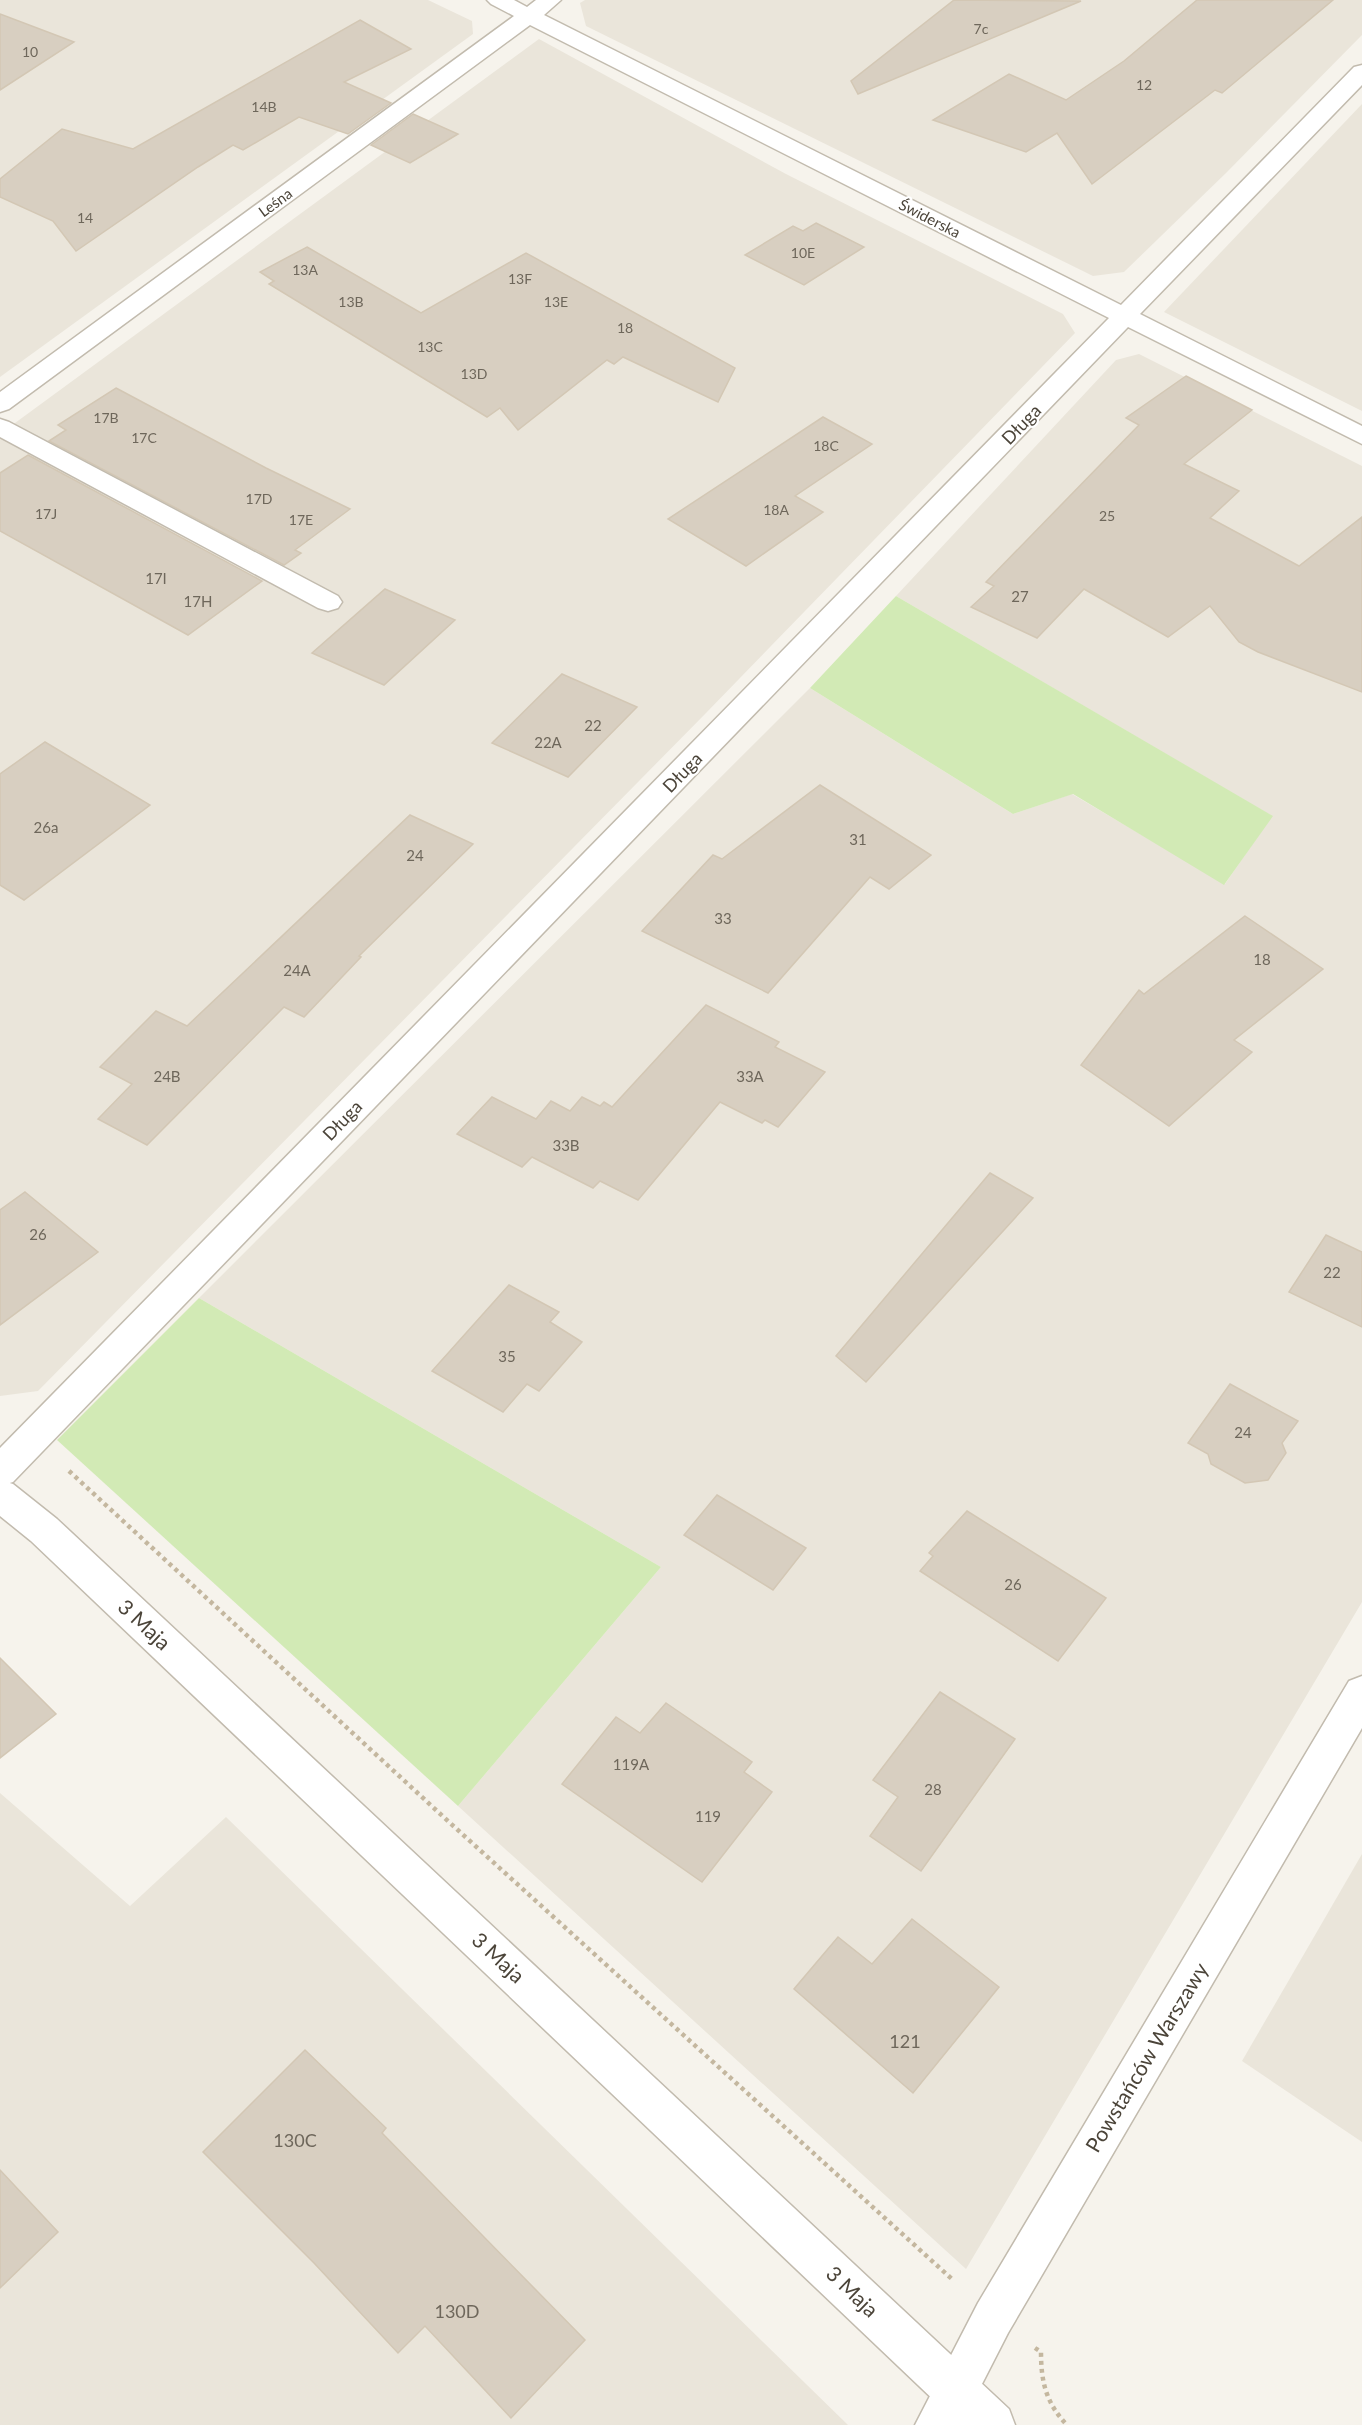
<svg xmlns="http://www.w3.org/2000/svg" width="1362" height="2425" viewBox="0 0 1362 2425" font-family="Lato,sans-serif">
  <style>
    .residential { fill: #eae5da }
    .green { fill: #d2eab5 }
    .building { fill: #d8cfc1; stroke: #d3c7b4; stroke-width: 1.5 }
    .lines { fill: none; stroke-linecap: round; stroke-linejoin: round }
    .service-casing { stroke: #c2bbae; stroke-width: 3 }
    .minor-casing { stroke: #c2bbae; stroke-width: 3 }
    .tertiary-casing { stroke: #c2bbae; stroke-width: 3 }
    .path { stroke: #c4b79f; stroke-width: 4.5; stroke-dasharray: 4 4; stroke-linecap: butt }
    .service { fill: #fff; fill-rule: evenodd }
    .minor { fill: #fff; fill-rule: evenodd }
    .tertiary { fill: #fff; fill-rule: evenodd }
    .labels { text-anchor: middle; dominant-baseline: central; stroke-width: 4.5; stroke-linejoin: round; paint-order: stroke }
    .far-number-label { font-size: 14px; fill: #6e675b }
    .far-street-label { font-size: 15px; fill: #4b4439; stroke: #fff }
    .number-label { font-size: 15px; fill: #6e675b }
    .street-label { font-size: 18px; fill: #4b4439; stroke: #fff }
    .near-number-label { font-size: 18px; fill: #6e675b }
    .near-street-label { font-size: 21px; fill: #4b4439; stroke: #fff }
  </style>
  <rect width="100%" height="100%" fill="#f6f3ec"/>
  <g class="residential">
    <path d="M0 0H428L472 21 473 34 0 377Z"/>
    <path d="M585 0H1362V35L1227 172 1124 272 1093 276 586 26 580 3Z"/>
    <path d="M539 39 786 174 1063 314 1075 333 706 713 38 1391 0 1396V434Z"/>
    <path d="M1362 104V411L1164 312Z"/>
    <path d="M1139 354 1362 466V1602L966 2269 458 1806 661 1567 199 1298 810 688 1013 814 1072 794 1225 884 1272 816 896 596 1116 360Z"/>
    <path d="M0 1793 130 1906 226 1817 848 2425H0Z"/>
    <path d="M1362 1854V2142L1242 2061Z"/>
  </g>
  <g class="green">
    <path d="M896 596 1273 816 1224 885 1073 794 1013 814 810 688Z"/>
    <path d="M199 1298 661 1567 458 1806 57 1440Z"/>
  </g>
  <g class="building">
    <path d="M954 0 1081 1 858 94 851 81Z"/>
    <path d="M1197 0H1333L1222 93 1215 90 1092 184 1057 133 1026 152 933 120 1009 74 1066 100 1124 61Z"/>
    <path d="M0 14 74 42 0 90Z"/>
    <path d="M360 20 411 49 344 82 391 103 348 134 299 117 243 150 233 145 198 167 76 251 53 221 0 197V179L62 129 133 149Z"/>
    <path d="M413 114 458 134 410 163 371 145Z"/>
    <path d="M816 223 864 247 804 285 745 255 793 226 803 231Z"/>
    <path d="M307 247 421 313 526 253 735 368 718 402 623 357 614 364 607 360 518 430 500 408 487 417 269 284 274 281 260 272Z"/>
    <path d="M1186 376 1252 410 1184 464 1239 491 1210 518 1299 566 1362 517V692L1258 652 1239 642 1210 606 1168 637 1084 589 1037 638 971 607 994 586 986 582 1139 425 1126 418Z"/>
    <path d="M116 388 266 468 350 509 295 550 301 553 284 565 49 441 66 430 58 425Z"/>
    <path d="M823 417 872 444 795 496 823 512 746 566 668 519Z"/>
    <path d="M28 455 262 581 188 635 0 531V473Z"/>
    <path d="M385 589 455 620 384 685 312 653Z"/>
    <path d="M562 674 637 707 568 777 492 743Z"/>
    <path d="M45 742 150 805 24 900 0 885V774Z"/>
    <path d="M820 785 931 855 889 889 870 877 768 993 642 931 713 855 722 859Z"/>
    <path d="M410 815 473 844 359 956 361 957 304 1017 284 1007 147 1145 98 1119 132 1084 100 1067 156 1011 187 1026Z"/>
    <path d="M1245 916 1323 969 1234 1040 1252 1052 1169 1126 1081 1065 1139 990 1144 994Z"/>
    <path d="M706 1005 779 1042 775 1047 825 1072 778 1127 765 1120 762 1123 720 1102 638 1200 600 1181 593 1188 532 1157 522 1167 457 1134 492 1097 536 1119 551 1101 570 1111 582 1097 600 1106 604 1102 612 1107Z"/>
    <path d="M990 1173 1033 1198 866 1382 836 1356Z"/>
    <path d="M25 1192 98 1252 0 1325V1210Z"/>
    <path d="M1326 1235 1362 1252V1327L1289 1292Z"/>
    <path d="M509 1285 559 1312 550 1322 582 1342 539 1391 527 1384 503 1412 432 1371Z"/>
    <path d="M1230 1384 1298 1421 1282 1443 1286 1453 1268 1480 1245 1483 1211 1464 1208 1454 1188 1443Z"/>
    <path d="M717 1495 806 1548 773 1590 684 1535Z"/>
    <path d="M967 1511 1106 1598 1058 1661 920 1571 933 1556 929 1553Z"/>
    <path d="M0 1658 56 1714 0 1758Z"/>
    <path d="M940 1692 1015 1739 921 1871 870 1836 898 1797 873 1780Z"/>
    <path d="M666 1703 752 1762 744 1772 772 1792 702 1882 562 1784 616 1717 640 1733Z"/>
    <path d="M912 1919 999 1987 913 2093 794 1989 838 1937 872 1964Z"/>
    <path d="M305 2050 386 2128 382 2133 585 2340 511 2418 425 2326 398 2353 314 2263 203 2152Z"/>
    <path d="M0 2170 58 2232 0 2288Z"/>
  </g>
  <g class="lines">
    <g class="service-casing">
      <path id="service" d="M0 419 9 422 338 596 342 602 338 608 328 611 318 608 0 437Z"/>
    </g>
    <g class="minor-casing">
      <g id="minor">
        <path d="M487 0H514L527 7 536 0H561L544 15 1121 305 1354 67 1362 65V85L1140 314 1362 426V444L1128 327 13 1482 0 1486V1448L1109 318 530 25 9 409 0 412V392L514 16 491 4Z"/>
        <path d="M1362 1676V1728L1008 2333 961 2425H915L978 2303 1349 1681Z"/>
      </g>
    </g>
    <g class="tertiary-casing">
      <path id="tertiary" d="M0 1480 13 1484 57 1519 1009 2409 1015 2425H960L31 1541 0 1516Z"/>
    </g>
    <g class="path">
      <path d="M69 1471 449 1822 953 2280"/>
      <path d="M1035 2348 1041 2352C1041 2382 1046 2403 1067 2425"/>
    </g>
    <use href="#service" class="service"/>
    <use href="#minor" class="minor"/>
    <use href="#tertiary" class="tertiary"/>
  </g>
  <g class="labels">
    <g class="far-number-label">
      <text x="981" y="28">7c</text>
      <text x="30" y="51">10</text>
      <text x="1144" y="84">12</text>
      <text x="264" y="106">14B</text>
      <text x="85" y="217">14</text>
      <text x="803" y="252">10E</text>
      <text x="305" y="269">13A</text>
      <text x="520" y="278">13F</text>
      <text x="351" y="301">13B</text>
      <text x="556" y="301">13E</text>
      <text x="625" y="327">18</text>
      <text x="430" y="346">13C</text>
      <text x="474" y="373">13D</text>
      <text x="106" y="417">17B</text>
      <text x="144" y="437">17C</text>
      <text x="826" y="445">18C</text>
      <text x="259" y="498">17D</text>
      <text x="776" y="509">18A</text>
      <text x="46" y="513">17J</text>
      <text x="1107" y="515">25</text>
      <text x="301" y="519">17E</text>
    </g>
    <g class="far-street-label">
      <text transform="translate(275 202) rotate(-36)">Leśna</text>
      <text transform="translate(930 218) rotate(27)">Świderska</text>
    </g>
    <g class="number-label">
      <text x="156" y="578">17I</text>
      <text x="1020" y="596">27</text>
      <text x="198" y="601">17H</text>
      <text x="593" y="725">22</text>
      <text x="548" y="742">22A</text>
      <text x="46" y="827">26a</text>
      <text x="858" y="839">31</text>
      <text x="415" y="855">24</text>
      <text x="723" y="918">33</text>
      <text x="1262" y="959">18</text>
      <text x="297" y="970">24A</text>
      <text x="167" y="1076">24B</text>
      <text x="750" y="1076">33A</text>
      <text x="566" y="1145">33B</text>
      <text x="38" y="1234">26</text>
      <text x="1332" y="1272">22</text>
      <text x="507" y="1356">35</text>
      <text x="1243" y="1432">24</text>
      <text x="1013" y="1584">26</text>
      <text x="631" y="1764">119A</text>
      <text x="933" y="1789">28</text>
      <text x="708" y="1816">119</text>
    </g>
    <g class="street-label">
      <text transform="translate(1021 424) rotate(-46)">Długa</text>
      <text transform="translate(682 772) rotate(-46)">Długa</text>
      <text transform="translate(342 1120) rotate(-46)">Długa</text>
    </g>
    <g class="near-number-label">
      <text x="905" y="2041">121</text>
      <text x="295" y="2140">130C</text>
      <text x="457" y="2311">130D</text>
    </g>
    <g class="near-street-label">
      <text transform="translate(145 1624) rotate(43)">3 Maja</text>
      <text transform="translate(499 1957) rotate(43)">3 Maja</text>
      <text transform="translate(1146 2057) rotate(-59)">Powstańców Warszawy</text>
      <text transform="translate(853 2291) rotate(44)">3 Maja</text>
    </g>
  </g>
</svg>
